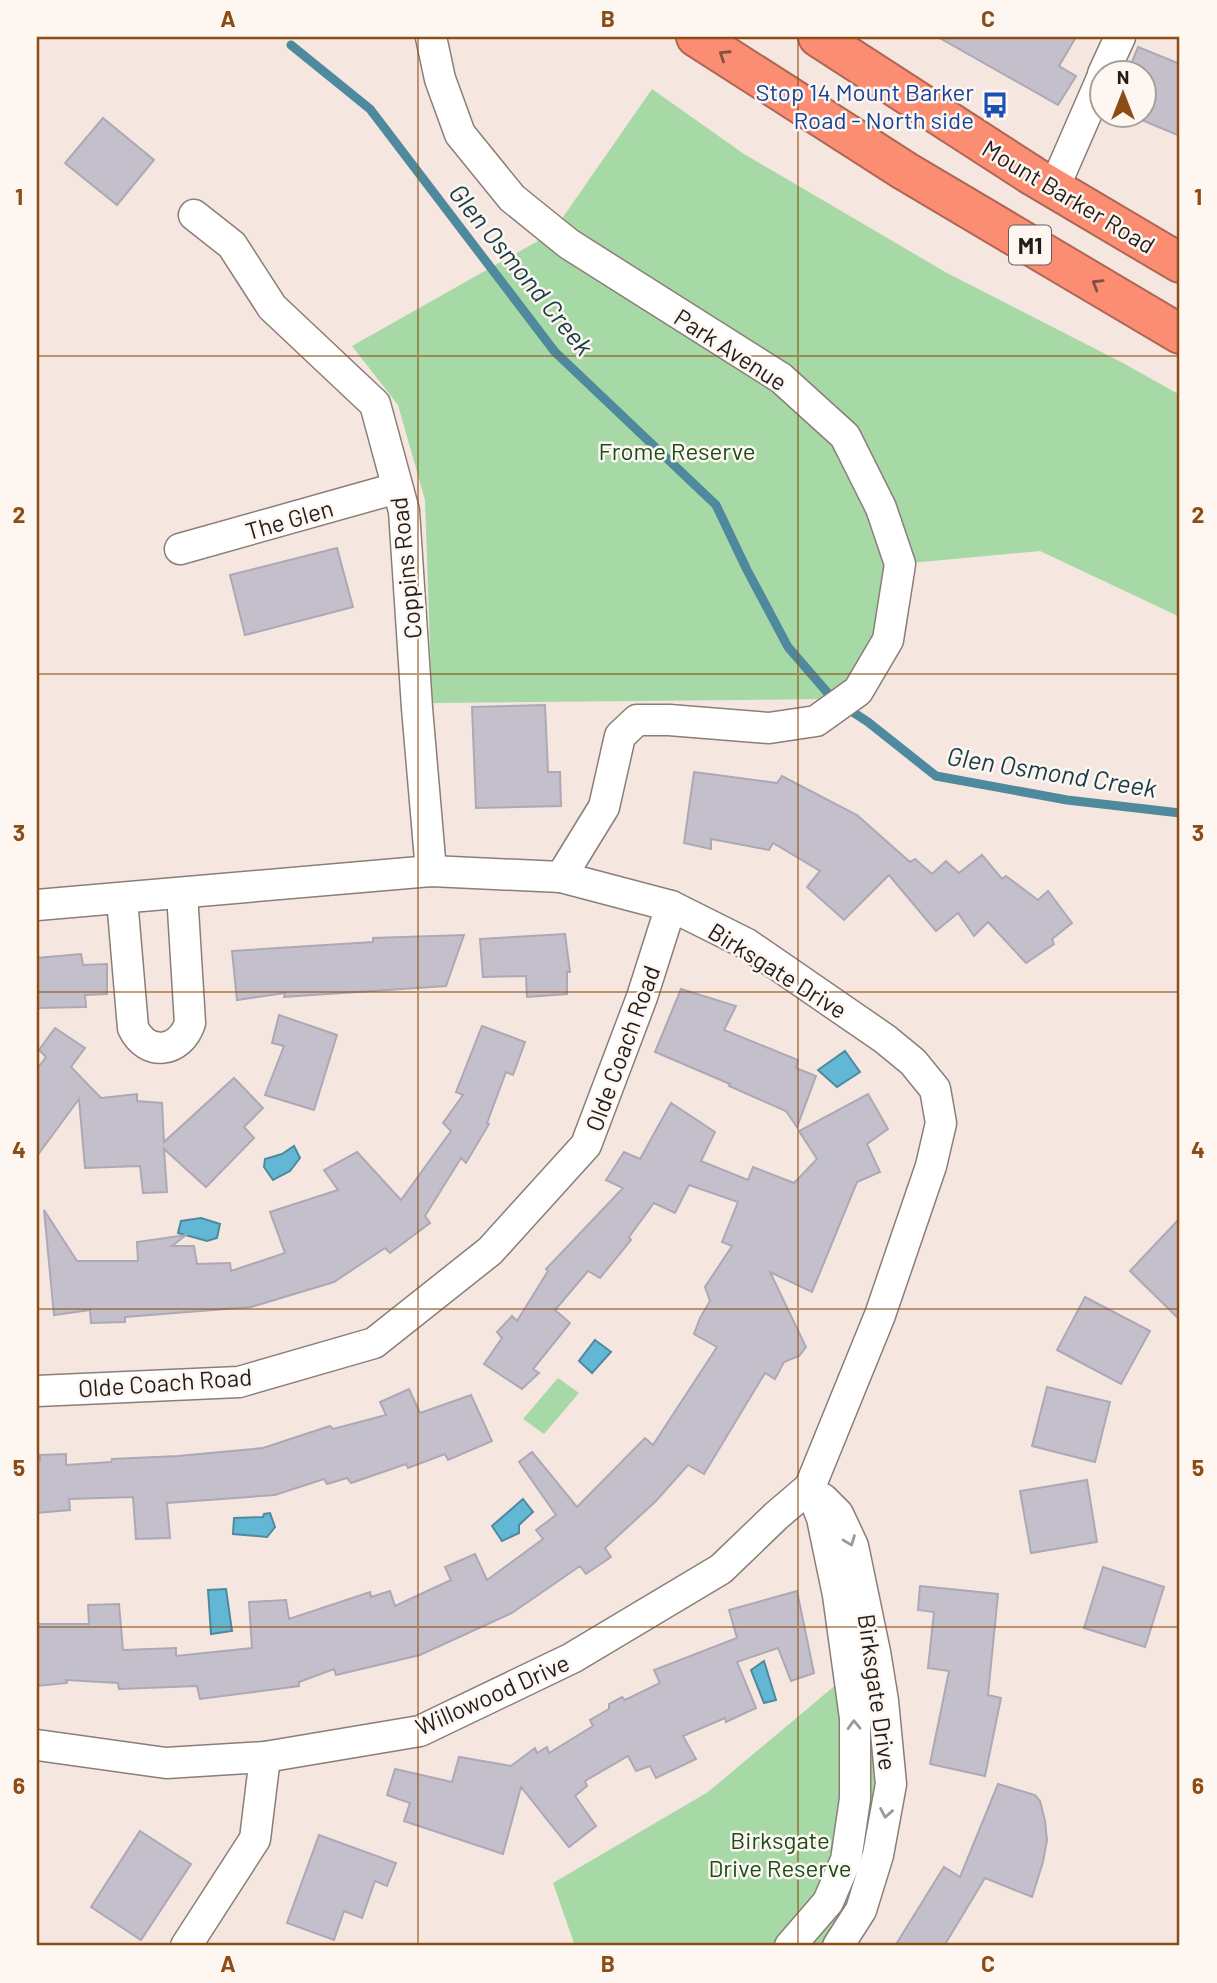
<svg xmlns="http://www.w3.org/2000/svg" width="1217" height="1983" viewBox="0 0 1217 1983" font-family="Barlow,sans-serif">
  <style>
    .green { fill: #a6d9a5 }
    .water { fill: #62b7d5; stroke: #4f899d; stroke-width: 2 }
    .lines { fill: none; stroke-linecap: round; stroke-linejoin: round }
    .stream { stroke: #4f899d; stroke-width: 9 }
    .building { fill: #c3c0cc; stroke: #aca8b5; stroke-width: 2 }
    .street-casing { stroke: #8a7e77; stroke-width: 33 }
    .highway-casing { stroke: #af6654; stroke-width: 42 }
    .street { stroke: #fff; stroke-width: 30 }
    .highway { stroke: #fb8d72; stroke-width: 38 }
    .oneway { stroke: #845042 }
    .oneway2 { stroke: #9c9a98 }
    .grid { fill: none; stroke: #8c4c16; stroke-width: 2; stroke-opacity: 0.55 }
    .labels { text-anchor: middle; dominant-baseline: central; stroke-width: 5; stroke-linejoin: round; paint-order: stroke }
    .shield { fill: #fef6f1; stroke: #645f5b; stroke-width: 2 }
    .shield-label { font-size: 23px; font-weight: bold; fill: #221e1b }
    .transit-label { font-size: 24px; fill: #164399; stroke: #fef6f1; text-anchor: end }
    .street-label { font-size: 24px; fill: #221e1b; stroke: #fef6f1 }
    .park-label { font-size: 24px; fill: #184d1b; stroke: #fef6f1 }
    .water-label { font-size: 26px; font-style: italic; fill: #153c49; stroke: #fef6f1 }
    .neatline { fill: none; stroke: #8c4c16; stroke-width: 2.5 }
    .grid-label { font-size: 23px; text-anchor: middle; font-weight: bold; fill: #8c4c16 }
  </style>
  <rect width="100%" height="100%" fill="#f5e7e0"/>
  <g class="green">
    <path d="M652 89 744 154 947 273 1123 363 1180 395V617L1040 551 900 564 888 640 832 699 432 703 425 500 398 405 352 346 552 233Z"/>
    <path d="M558 1378 579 1393 544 1434 523 1419Z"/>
    <path d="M875 1652 891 1784 838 1946H575L553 1883 708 1792Z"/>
  </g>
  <g class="water">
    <path d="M845 1051 860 1072 837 1087 818 1070Z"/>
    <path d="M294 1146 300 1158 290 1171 273 1180 264 1167 265 1159 282 1154Z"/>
    <path d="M201 1218 220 1224 217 1238 207 1241 178 1233 181 1221Z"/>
    <path d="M595 1340 611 1352 592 1373 579 1361Z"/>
    <path d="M523 1499 533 1512 519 1525V1533L502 1541 492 1526Z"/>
    <path d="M270 1513 275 1527 267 1537 233 1534 234 1518 263 1517 264 1514Z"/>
    <path d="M226 1589 232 1631 211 1634 208 1590Z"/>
    <path d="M764 1661 776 1700 764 1703 751 1670Z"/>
  </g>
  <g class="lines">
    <path class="stream" d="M291 45 370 109 555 352 716 505 747 570 788 647 833 699 868 722 936 776 1067 800 1180 813"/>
  </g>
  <g class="building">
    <path d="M938 37H1076L1059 66 1076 76 1058 105Z"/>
    <path d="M1138 47 1180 64V136L1132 116H1144V74H1127Z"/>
    <path d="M103 118 154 160 117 205 65 163Z"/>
    <path d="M337 548 353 607 245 635 230 575Z"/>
    <path d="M545 705 548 772H560L561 806 476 808 472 707Z"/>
    <path d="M694 772 777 783 782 776 857 815 910 862 915 859 932 874 946 861 959 873 982 855 1002 879 1006 876 1038 900 1048 891 1072 923 1052 939 1054 944 1026 963 988 922 974 936 958 913 936 931 889 875 844 920 807 887 820 871 773 843 769 850 711 839V849L684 843Z"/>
    <path d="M565 934 570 972H567V994L527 997 526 976 483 977 480 939Z"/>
    <path d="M464 935 446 986 284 997 285 993 237 1000 232 951 373 942V938Z"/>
    <path d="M81 954 83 965 107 964V994L85 995 86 1007 37 1008V958Z"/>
    <path d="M681 989 736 1006 724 1030 798 1060 796 1068 816 1076 797 1127 786 1111 729 1086 730 1084 655 1052Z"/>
    <path d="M279 1015 337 1035 314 1110 265 1095 284 1046 272 1043Z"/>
    <path d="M482 1026 525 1042 513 1075 506 1072 487 1123 489 1124 466 1163 461 1158 425 1216 430 1223 390 1253 385 1248 334 1282 251 1307 125 1317V1322L91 1323 90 1310 54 1315 44 1210 77 1261H138L137 1242 186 1235 172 1246H194L197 1264 230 1263 231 1271 285 1253 270 1212 338 1190 324 1170 357 1152 401 1200 451 1131 443 1123 463 1095 456 1092Z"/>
    <path d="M55 1028 85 1048 71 1067 101 1098 137 1094V1101L162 1103 164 1142 234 1078 263 1108 244 1127 254 1138 206 1187 164 1149 167 1192 143 1193 140 1166 85 1168 79 1099 37 1156V1069L46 1057 39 1050Z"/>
    <path d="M868 1094 888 1129 867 1144 880 1172 857 1182 812 1292 770 1272 806 1347 799 1356 784 1362 775 1379 765 1373 704 1474 688 1465 656 1501 605 1548 611 1557 586 1574 580 1566 512 1613 420 1655 336 1675 334 1669 299 1682V1686L200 1699 197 1686 119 1689 118 1683 66 1680 67 1683 37 1686V1624H89L88 1605 119 1604 123 1650 176 1648V1656L252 1648 249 1602 286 1600 289 1619 370 1592 371 1597 390 1591 395 1606 451 1580 445 1567 475 1554 487 1580 543 1539 536 1530 556 1515 519 1462 532 1452 577 1507 645 1438 653 1445 717 1347 694 1334 700 1318 710 1301 705 1287 732 1246 722 1242 738 1202 689 1185 675 1213 654 1203 629 1237 631 1240 600 1278 588 1271 555 1310 570 1323 533 1369 539 1373 522 1389 484 1364 502 1338 497 1332 512 1316 517 1321 548 1271 546 1269 623 1188 606 1180 624 1152 640 1159 671 1103 715 1132 701 1161 748 1180 753 1167 794 1183 817 1159 799 1131Z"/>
    <path d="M1180 1218V1320L1130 1271Z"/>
    <path d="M1085 1297 1150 1331 1121 1384 1057 1350Z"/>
    <path d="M1047 1387 1110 1402 1095 1462 1032 1446Z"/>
    <path d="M409 1389 420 1413 471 1395 492 1441 448 1460 445 1454 408 1468 406 1464 351 1483 347 1478 327 1484 324 1479 275 1495 167 1503 170 1538 136 1539 133 1497 69 1499 70 1510 37 1513V1461H40V1455L66 1454V1465L111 1462 112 1459 178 1456 263 1448 330 1426 333 1429 386 1415 380 1402Z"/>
    <path d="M1087 1480 1097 1542 1031 1553 1020 1491Z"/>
    <path d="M1103 1567 1164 1587 1145 1647 1084 1628Z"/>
    <path d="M920 1586 998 1594 988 1695 1001 1698 985 1776 930 1764 949 1671 928 1668 934 1612 918 1610Z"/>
    <path d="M797 1591 814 1673 791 1681 778 1648 737 1662 756 1708 726 1722 725 1718 683 1736 696 1759 656 1778 650 1766 636 1771 628 1756 585 1781 587 1786 575 1796 596 1826 569 1847 521 1787 503 1854 404 1821 410 1803 387 1795 395 1769 452 1782 459 1757 511 1766 535 1748 537 1753 547 1747 549 1753 593 1726 590 1720 609 1709V1704L622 1697 625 1700 660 1683 654 1670 737 1638 729 1610Z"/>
    <path d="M998 1784 1035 1795 1040 1801 1045 1821 1047 1840 1043 1862 1032 1897 985 1878 944 1946H895L944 1867 960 1877Z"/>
    <path d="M140 1831 191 1864 141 1940 91 1907Z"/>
    <path d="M319 1835 396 1863 387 1886 375 1881 362 1918 344 1911 334 1940 287 1923Z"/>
  </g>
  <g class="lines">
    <g class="street-casing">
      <g id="street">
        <path d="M431 37 440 79 460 134 512 198 569 244 781 378 845 436 881 508 900 564 888 640 858 691 816 721 769 728 669 720H637L620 736 604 807 561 877"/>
        <path d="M1103 74 1120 37"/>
        <path d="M1054 188 1102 78"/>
        <path d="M194 215 232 245 272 307 375 404 404 511 417 708 431 871"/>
        <path d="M180 549 397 488"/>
        <path d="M122 899 133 1028C147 1057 180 1053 190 1023L182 893"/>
        <path d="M37 905 431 871 561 877 671 906 747 944 885 1039 913 1062 935 1089 941 1123 931 1166 880 1315 810 1487 822 1518 838 1595 855 1718V1799L846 1860 828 1902 790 1946"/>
        <path d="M37 1391 239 1382 374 1343 490 1251 586 1145 642 997 671 906"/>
        <path d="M823 1499 838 1514 853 1546 875 1652 883 1701 891 1784 878 1855 861 1910 838 1946"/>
        <path d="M37 1745 166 1763 265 1757 420 1731 572 1658 721 1569 776 1516 810 1487"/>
        <path d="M186 1946 255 1839 265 1757"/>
      </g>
    </g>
    <g class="highway-casing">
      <g id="highway">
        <path d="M696 37 905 171 1180 334"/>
        <path d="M818 37 1033 176 1180 263"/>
      </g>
    </g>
    <use href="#street" class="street"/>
    <use href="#highway" class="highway"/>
  </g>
  <defs><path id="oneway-chevron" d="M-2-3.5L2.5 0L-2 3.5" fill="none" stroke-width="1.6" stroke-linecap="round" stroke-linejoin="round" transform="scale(1.75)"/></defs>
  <g class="oneway">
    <use href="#oneway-chevron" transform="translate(724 55) rotate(-147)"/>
    <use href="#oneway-chevron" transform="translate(1097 284) rotate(-149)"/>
  </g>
  <g class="oneway2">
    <use href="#oneway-chevron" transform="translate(850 1541) rotate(69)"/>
    <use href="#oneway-chevron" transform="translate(854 1725) rotate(-92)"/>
    <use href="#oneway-chevron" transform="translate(886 1813) rotate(100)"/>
  </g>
  <path class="grid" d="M418 37V1946M798 37V1946M37 356H1180M37 674H1180M37 992H1180M37 1309H1180M37 1627H1180"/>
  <defs>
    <g id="bus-bare" transform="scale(2.1)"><path d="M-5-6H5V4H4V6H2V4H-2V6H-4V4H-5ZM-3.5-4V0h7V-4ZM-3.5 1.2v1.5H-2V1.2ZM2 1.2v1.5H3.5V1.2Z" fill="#1a4fb4" stroke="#fef6f1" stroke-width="2.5" paint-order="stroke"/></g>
  </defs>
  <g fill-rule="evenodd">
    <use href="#bus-bare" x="995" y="105"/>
  </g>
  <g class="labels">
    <rect class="shield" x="1009" y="225.5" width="42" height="39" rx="5"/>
    <g class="shield-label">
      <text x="1030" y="245">M1</text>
    </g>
    <g class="transit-label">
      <text x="974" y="91">Stop 14 Mount Barker<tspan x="974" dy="28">Road - North side</tspan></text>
    </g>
    <g class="street-label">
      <text transform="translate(1069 196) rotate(31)">Mount Barker Road</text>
      <text transform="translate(731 349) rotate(33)">Park Avenue</text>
      <text transform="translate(289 519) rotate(-16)">The Glen</text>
      <text transform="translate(405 568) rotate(-96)">Coppins Road</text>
      <text transform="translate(778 970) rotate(32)">Birksgate Drive</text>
      <text transform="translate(622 1048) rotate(-70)">Olde Coach Road</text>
      <text transform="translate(165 1382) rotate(-4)">Olde Coach Road</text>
      <text transform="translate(878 1692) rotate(82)">Birksgate Drive</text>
      <text transform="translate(492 1694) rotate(-24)">Willowood Drive</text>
    </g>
    <g class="park-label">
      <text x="677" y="450">Frome Reserve</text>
      <text x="780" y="1839">Birksgate<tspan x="780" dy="28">Drive Reserve</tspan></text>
    </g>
    <g class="water-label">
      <text transform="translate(522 269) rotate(51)">Glen Osmond Creek</text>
      <text transform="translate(1052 771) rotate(9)">Glen Osmond Creek</text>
    </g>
  </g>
  <rect width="1217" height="1983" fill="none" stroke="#fef6f1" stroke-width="77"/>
  <g transform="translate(1123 94)"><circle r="33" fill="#fef6f1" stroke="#a6a09b" stroke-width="2"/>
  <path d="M0-5L12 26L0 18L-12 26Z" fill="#8c4c16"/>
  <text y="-10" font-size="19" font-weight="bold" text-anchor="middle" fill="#221e1b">N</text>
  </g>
  <rect x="38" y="38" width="1140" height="1906" class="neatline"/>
  <g class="grid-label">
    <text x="228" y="27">A</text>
    <text x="608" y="27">B</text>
    <text x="988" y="27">C</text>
    <text x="19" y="205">1</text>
    <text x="1198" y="205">1</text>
    <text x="19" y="523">2</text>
    <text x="1198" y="523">2</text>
    <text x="19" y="841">3</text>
    <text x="1198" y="841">3</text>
    <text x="19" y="1158">4</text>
    <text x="1198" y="1158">4</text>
    <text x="19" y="1476">5</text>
    <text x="1198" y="1476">5</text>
    <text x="19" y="1794">6</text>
    <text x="1198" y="1794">6</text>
    <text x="228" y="1972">A</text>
    <text x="608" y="1972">B</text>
    <text x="988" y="1972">C</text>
  </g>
</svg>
